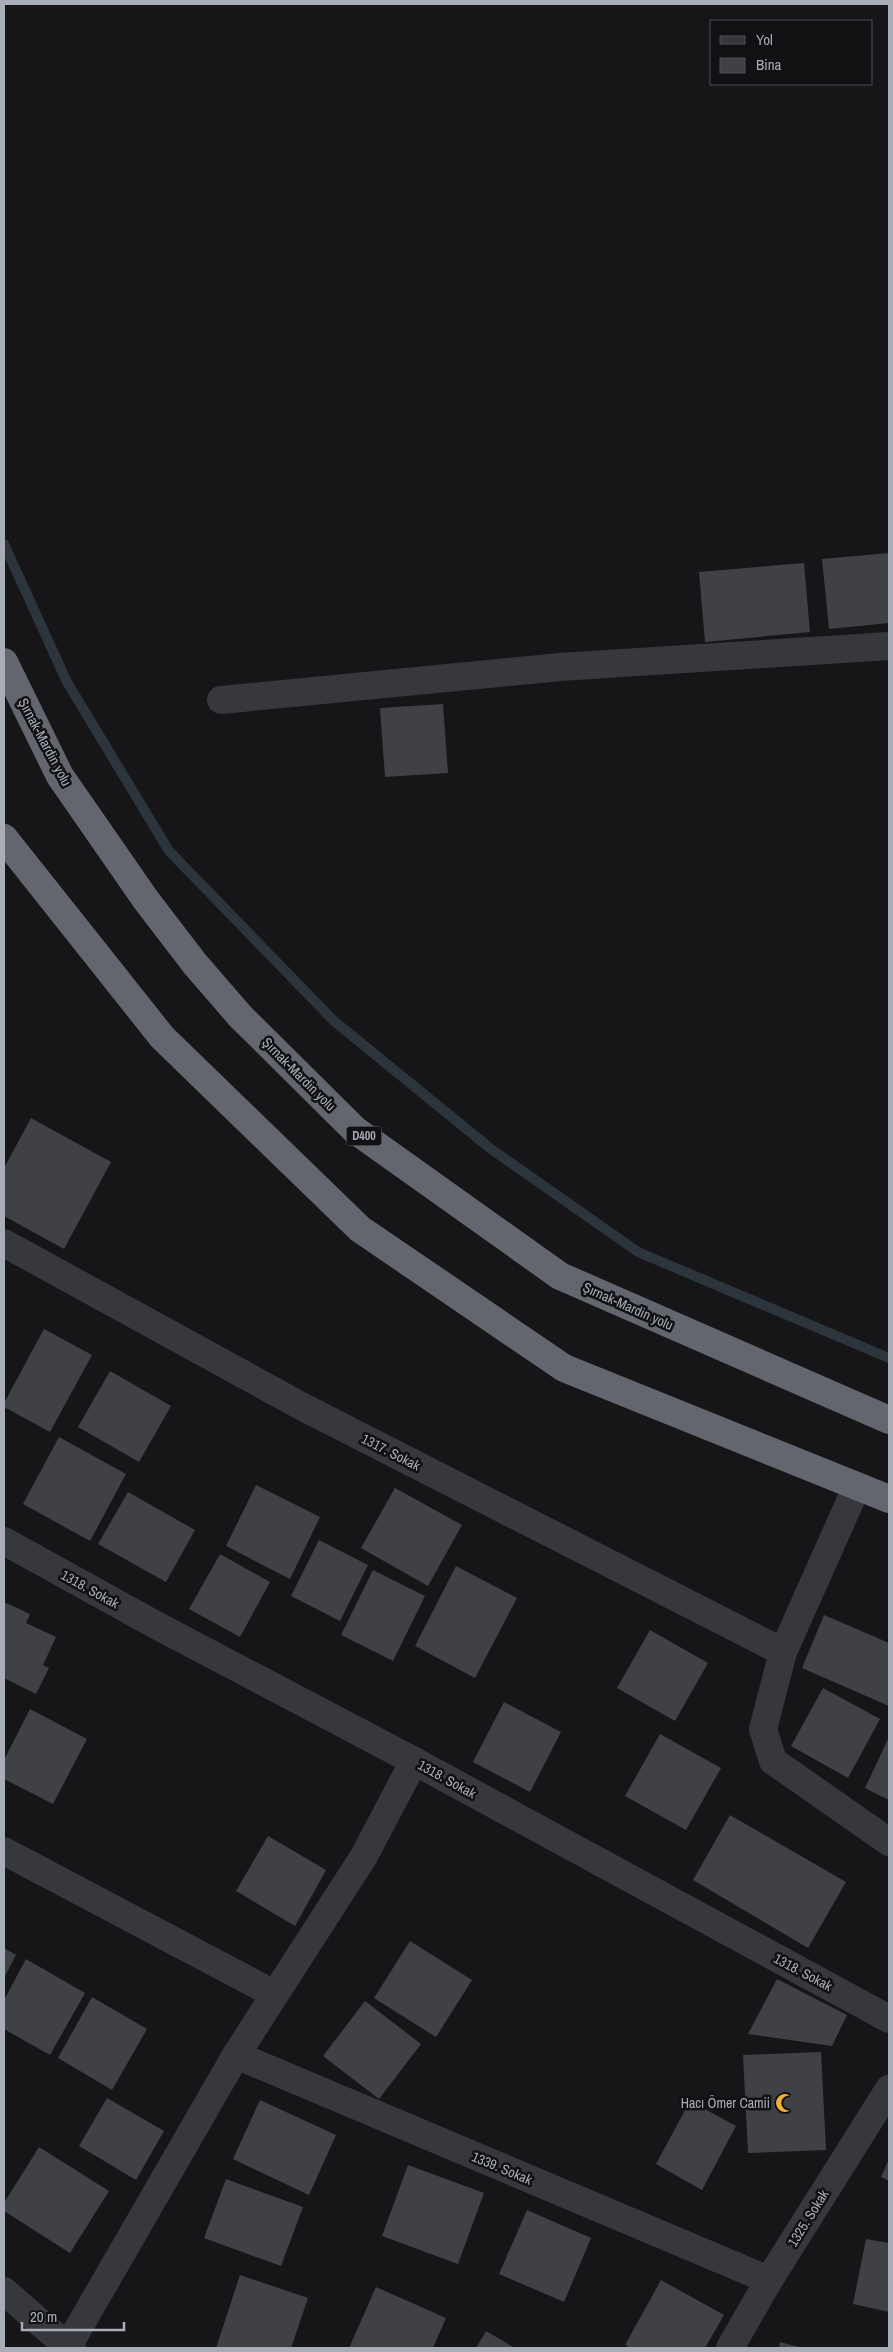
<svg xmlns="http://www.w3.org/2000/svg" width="893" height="2352" viewBox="0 0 893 2352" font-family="'Archivo Narrow',sans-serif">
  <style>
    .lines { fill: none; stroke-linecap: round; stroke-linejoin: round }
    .stream { stroke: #2c353c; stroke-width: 10 }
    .building { fill: #404145 }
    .street { stroke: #37383d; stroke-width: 28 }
    .highway { stroke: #63666e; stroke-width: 28 }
    .labels { text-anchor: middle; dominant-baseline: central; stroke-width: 5; stroke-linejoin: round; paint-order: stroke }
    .shield { fill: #111113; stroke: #7b7e86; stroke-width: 1 }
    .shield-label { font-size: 12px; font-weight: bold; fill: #a8adb8 }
    .street-label { font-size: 14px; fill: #a8adb8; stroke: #111113 }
    .poi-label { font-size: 14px; fill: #a8adb8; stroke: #111113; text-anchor: end }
  </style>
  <rect width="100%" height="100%" fill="#161618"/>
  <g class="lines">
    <path class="stream" d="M4 544 67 682 169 851 334 1021 491 1149 638 1252 889 1358"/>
  </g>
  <g class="building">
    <path d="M889 553V623L829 629 822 559Z"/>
    <path d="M804 563 810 632 705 642 699 572Z"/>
    <path d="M443 704 448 773 385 777 380 708Z"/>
    <path d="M31 1118 111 1162 64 1249 4 1216V1168Z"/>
    <path d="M44 1329 92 1355 50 1432 4 1407V1403Z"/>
    <path d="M110 1371 171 1406 139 1462 78 1427Z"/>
    <path d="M59 1437 126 1474 90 1541 23 1504Z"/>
    <path d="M256 1485 320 1517 290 1579 226 1546Z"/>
    <path d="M395 1488 462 1525 428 1586 361 1548Z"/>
    <path d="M128 1492 195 1530 166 1582 98 1544Z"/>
    <path d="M319 1540 368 1565 340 1621 291 1596Z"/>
    <path d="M220 1554 270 1582 240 1637 189 1609Z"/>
    <path d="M456 1566 517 1598 475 1678 415 1646Z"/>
    <path d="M373 1570 425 1596 393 1661 341 1635Z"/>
    <path d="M4 1602 30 1614 26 1623 56 1637 43 1665 49 1668 36 1694 4 1678Z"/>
    <path d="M824 1615 889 1643V1706L802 1668Z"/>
    <path d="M650 1630 708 1663 675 1721 617 1688Z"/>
    <path d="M823 1688 880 1719 848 1778 791 1746Z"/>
    <path d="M504 1702 561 1732 530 1792 473 1762Z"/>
    <path d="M30 1709 87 1739 53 1804 4 1779V1760Z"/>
    <path d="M660 1734 721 1768 686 1830 625 1796Z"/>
    <path d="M889 1737V1800L865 1788Z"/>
    <path d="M730 1815 846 1882 808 1948 693 1880Z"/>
    <path d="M268 1836 326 1870 295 1926 236 1891Z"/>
    <path d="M410 1941 472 1980 436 2037 374 1998Z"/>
    <path d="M4 1948 16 1955 4 1978Z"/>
    <path d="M26 1959 85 1993 50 2055 4 2029V2000Z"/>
    <path d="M777 1979 847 2015 832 2046 748 2034Z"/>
    <path d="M92 1997 147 2029 112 2090 58 2058Z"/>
    <path d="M365 2001 421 2044 379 2099 323 2056Z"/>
    <path d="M821 2052 826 2150 748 2153 743 2055Z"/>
    <path d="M107 2098 164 2131 136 2180 79 2146Z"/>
    <path d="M260 2100 336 2135 309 2195 233 2159Z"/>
    <path d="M690 2101 736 2126 702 2190 656 2164Z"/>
    <path d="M39 2147 109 2191 70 2253 4 2211V2203Z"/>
    <path d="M889 2159V2181L881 2177Z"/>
    <path d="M408 2165 484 2193 458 2264 382 2236Z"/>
    <path d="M226 2179 303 2207 281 2266 204 2238Z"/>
    <path d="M527 2210 591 2238 564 2302 499 2274Z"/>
    <path d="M866 2239 889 2243V2312L853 2304Z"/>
    <path d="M240 2275 308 2298 291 2348H216Z"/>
    <path d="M661 2280 724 2315 705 2348H631L625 2345Z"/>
    <path d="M376 2287 446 2318 433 2348H349Z"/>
    <path d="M486 2331 515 2348H476Z"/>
    <path d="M780 2342 803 2348H779Z"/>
  </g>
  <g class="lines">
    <g class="street">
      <path d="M221 700 560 667 889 646"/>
      <path d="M4 1243 301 1406 783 1652"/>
      <path d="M857 1486 783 1652 763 1729 773 1761 889 1842"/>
      <path d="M4 1541 154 1624 414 1761 889 2019"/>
      <path d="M4 1851 274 1994"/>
      <path d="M236 2055 769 2280"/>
      <path d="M4 2291 67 2346 72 2348"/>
      <path d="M67 2348 236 2055 364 1856 414 1761"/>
      <path d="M730 2348 769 2280 889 2089"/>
    </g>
    <g class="highway">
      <path d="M4 662 60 776 146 900 195 964 240 1016 355 1130 560 1276 889 1420"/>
      <path d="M4 838 162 1037 360 1229 564 1368 889 1499"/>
    </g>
  </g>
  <defs>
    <g id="mosque-bare" transform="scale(1.5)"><path d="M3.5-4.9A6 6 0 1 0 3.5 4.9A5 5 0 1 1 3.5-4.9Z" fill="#f2b134" stroke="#111113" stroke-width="2.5" paint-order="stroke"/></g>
  </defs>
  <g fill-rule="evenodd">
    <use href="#mosque-bare" x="785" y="2103"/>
  </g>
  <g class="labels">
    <rect class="shield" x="346.5" y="1126.5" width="35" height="19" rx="4"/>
    <g class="shield-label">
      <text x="364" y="1136">D400</text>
    </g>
    <g class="street-label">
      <text transform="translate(45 742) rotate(62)">Şırnak-Mardin yolu</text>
      <text transform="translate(299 1074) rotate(45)">Şırnak-Mardin yolu</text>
      <text transform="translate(628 1306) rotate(24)">Şırnak-Mardin yolu</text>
      <text transform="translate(391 1452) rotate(27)">1317. Sokak</text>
      <text transform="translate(90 1589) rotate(29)">1318. Sokak</text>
      <text transform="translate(447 1779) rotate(29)">1318. Sokak</text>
      <text transform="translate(803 1972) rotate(28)">1318. Sokak</text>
      <text transform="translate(502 2168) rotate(23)">1339. Sokak</text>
      <text transform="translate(808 2218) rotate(-58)">1325. Sokak</text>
    </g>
    <g class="poi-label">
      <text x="770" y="2103">Hacı Ömer Camii</text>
    </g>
  </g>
  <rect width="893" height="2352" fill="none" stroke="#a8adb8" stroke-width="10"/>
  <rect x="710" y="20" width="162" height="65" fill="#111113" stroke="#4d4f55"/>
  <rect x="720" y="36" width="25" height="8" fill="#37383d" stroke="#4d4f55"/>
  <text x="756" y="45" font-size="15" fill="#a8adb8">Yol</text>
  <rect x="720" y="58" width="25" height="15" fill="#404145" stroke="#4d4f55"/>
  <text x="756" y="70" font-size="15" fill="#a8adb8">Bina</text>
  <path d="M22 2322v8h102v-8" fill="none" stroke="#a8adb8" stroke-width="2.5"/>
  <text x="30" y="2322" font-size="15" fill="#a8adb8" stroke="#111113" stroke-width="4" paint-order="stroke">20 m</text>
</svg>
